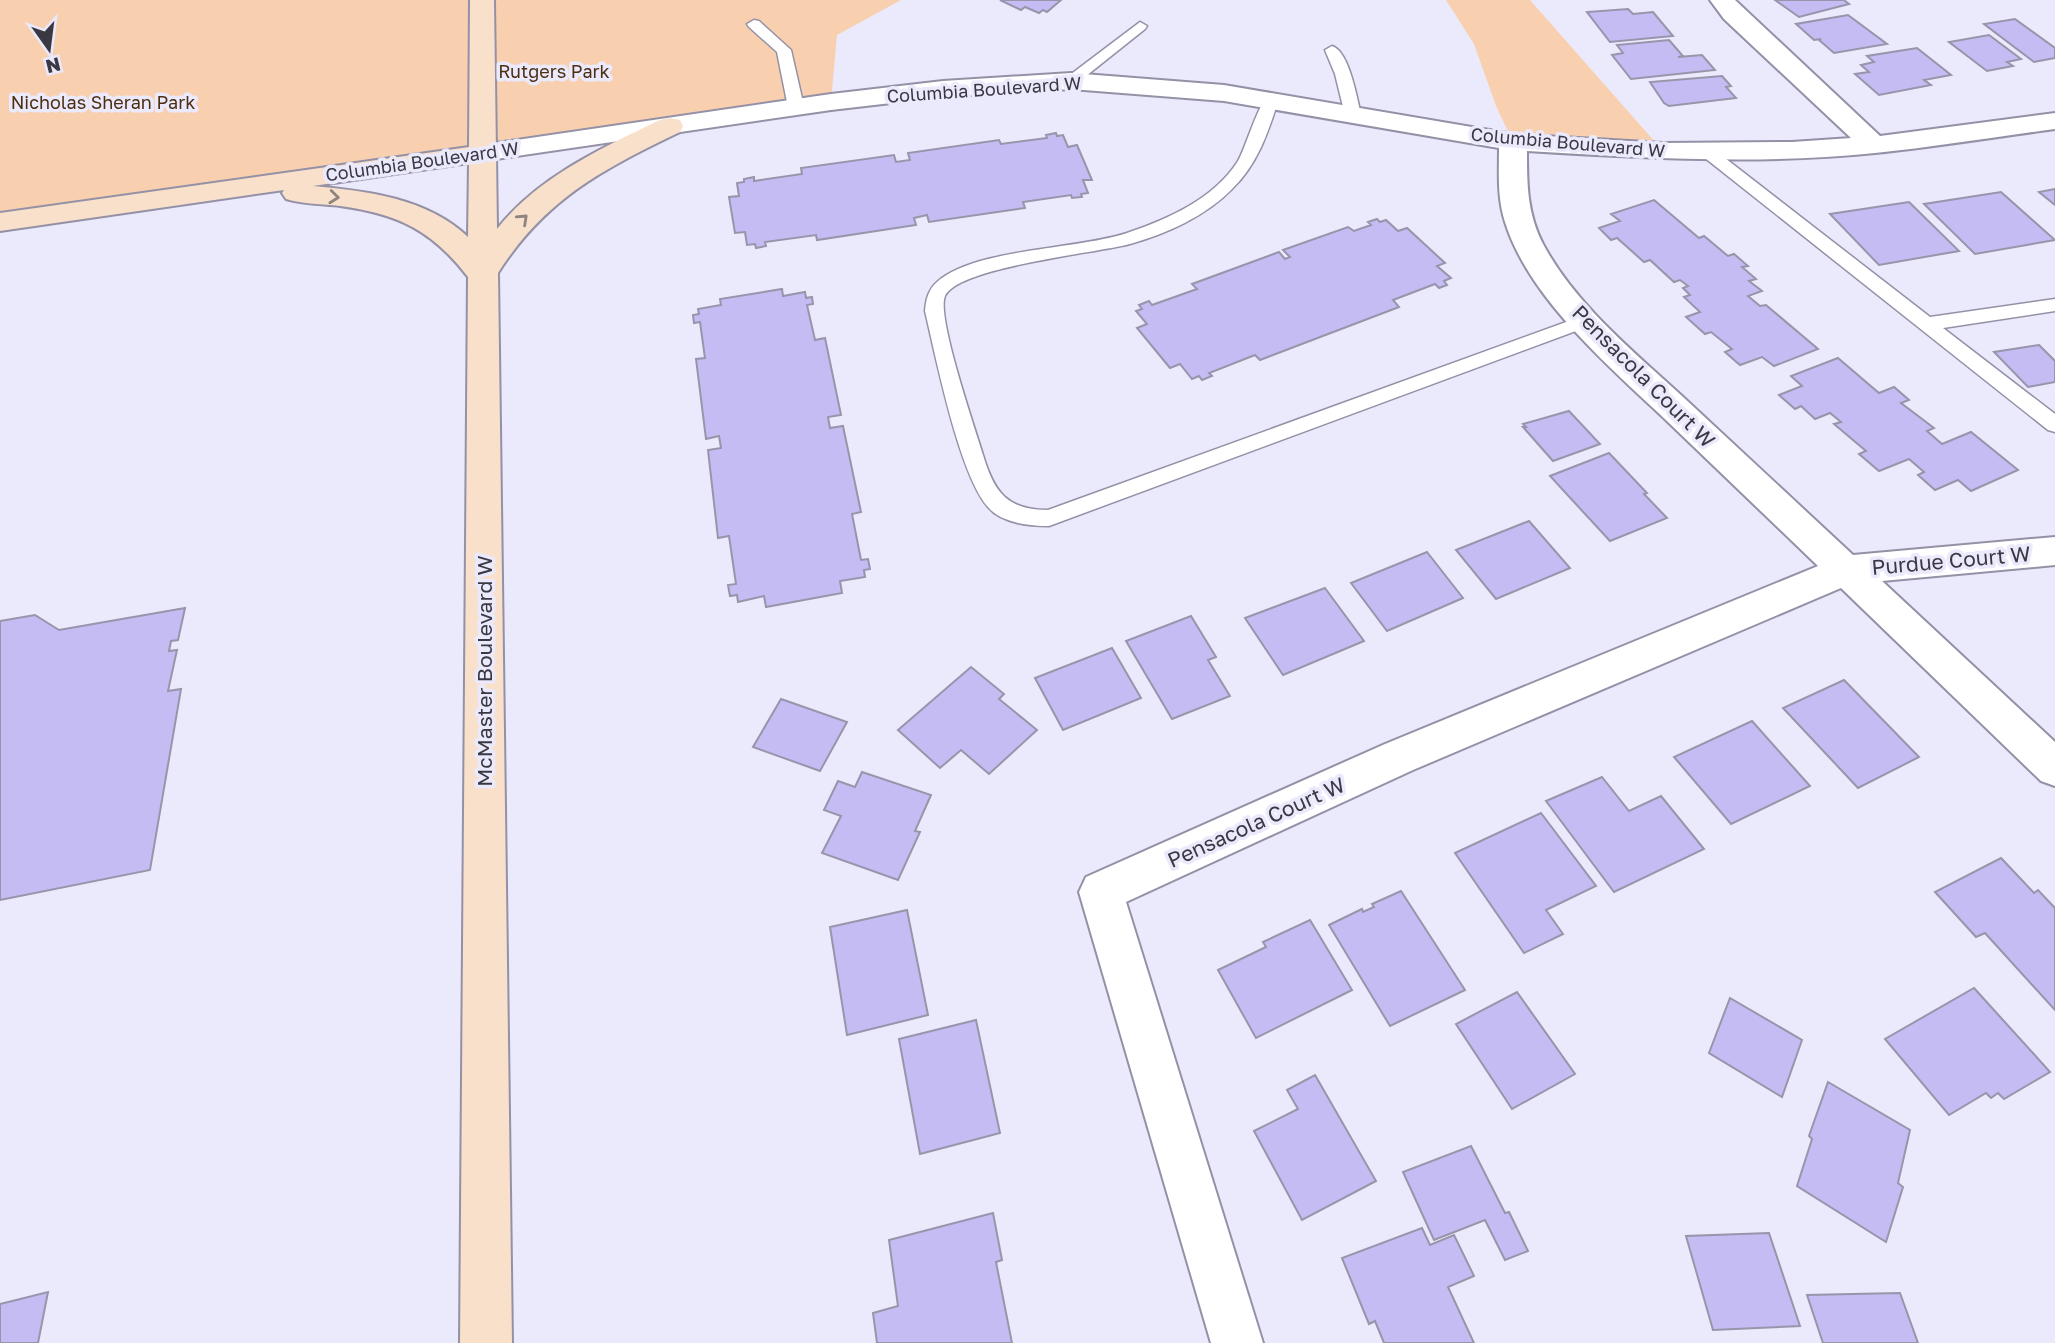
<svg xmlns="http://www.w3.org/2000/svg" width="2055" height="1343" viewBox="0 0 2055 1343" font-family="'Golos Text',sans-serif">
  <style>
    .green { fill: #f9d0af }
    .building { fill: #c4bcf3; stroke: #9895ab; stroke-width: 2 }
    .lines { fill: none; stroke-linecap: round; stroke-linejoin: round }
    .lane-casing { stroke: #9491a7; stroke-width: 3 }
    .street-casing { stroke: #9491a7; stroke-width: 4 }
    .secondary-casing { stroke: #9491a7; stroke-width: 4 }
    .lane { fill: #fff; fill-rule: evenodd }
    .street { fill: #fff; fill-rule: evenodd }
    .secondary { fill: #f8e0ca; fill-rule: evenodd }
    .oneway { stroke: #90847f }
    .labels { text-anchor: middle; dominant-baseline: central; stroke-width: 7; stroke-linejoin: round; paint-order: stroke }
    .far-park-label { font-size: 18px; fill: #4d2e10; stroke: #ebe9fc }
    .far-street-label { font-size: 18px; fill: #3a3842; stroke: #ebe9fc }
    .street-label { font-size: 21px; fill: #3a3842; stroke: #ebe9fc }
  </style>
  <rect width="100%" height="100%" fill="#ebe9fc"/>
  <g class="green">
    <path d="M0 0H901L837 35 831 102 0 222Z"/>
    <path d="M1446 0H1530L1663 151 1513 142 1496 106 1474 44Z"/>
  </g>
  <g class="building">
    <path d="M1000 0H1061L1047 12 1043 10 1039 13 1025 7 1021 10Z"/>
    <path d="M1775 0H1844L1849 4 1799 17Z"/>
    <path d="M1628 9 1633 14 1653 12 1673 36 1610 42 1587 12Z"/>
    <path d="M1848 15 1887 44 1834 53 1819 40 1821 39 1814 40 1796 24Z"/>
    <path d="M2015 19 2055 48V58L2034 62 1984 24Z"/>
    <path d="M1989 35 2021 59 2007 62 2013 66 1987 71 1949 42Z"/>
    <path d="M1669 40 1683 56 1678 57 1702 55 1715 70 1631 79 1612 55 1623 53 1617 45Z"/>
    <path d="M1917 48 1951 75 1924 80 1931 85 1879 95 1855 74 1869 72 1861 65 1874 62 1867 56Z"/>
    <path d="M1722 76 1731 86 1726 87 1736 98 1669 106 1664 103 1650 82Z"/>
    <path d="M1056 133 1057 136 1063 135 1068 147 1077 145 1092 180H1083L1088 193 1081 194 1082 197 1072 198 1071 195 1023 202 1025 208 929 222 927 215 914 218 916 225 817 240 816 235 765 242 766 246 756 248 755 244 747 245 745 232 735 233 729 197 739 196 737 183 744 182V179L754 177V181L802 174 801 168 894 155 896 162 910 160 908 153 999 140 1001 144 1047 138 1046 135Z"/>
    <path d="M2055 189V205L2039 192Z"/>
    <path d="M2001 192 2055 240 1975 254 1924 204Z"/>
    <path d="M1654 200 1699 238 1704 236 1728 256 1734 254 1748 266 1742 267 1756 279 1749 281 1762 291 1748 296 1760 306 1766 305 1818 349 1774 366 1762 357 1740 365 1725 352 1732 349 1711 332 1705 334 1686 317 1700 312 1684 297 1690 295 1683 288 1688 286 1680 280 1674 282 1650 260 1644 262 1617 238 1611 240 1599 228 1620 221 1611 214Z"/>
    <path d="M1909 202 1959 251 1879 265 1830 214Z"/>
    <path d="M1377 219 1380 222 1386 220 1398 231 1407 228 1445 263 1437 266 1451 278 1444 281 1447 285 1439 288 1435 284 1393 300 1399 307 1260 360 1255 355 1209 373 1212 376 1202 380 1199 376 1192 379 1180 364 1170 368 1137 328 1147 324 1136 311 1142 309 1139 305 1149 301 1152 305 1197 289 1192 284 1279 252 1285 259 1290 257 1283 250 1348 227 1354 231 1371 225 1368 222Z"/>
    <path d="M782 289 783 296 805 292 806 298 812 297 813 304 807 305 815 340 825 338 841 415 828 417 830 428 843 426 861 512 852 514 861 560 868 559 870 569 864 570 865 577 840 581 842 593 766 607 764 596 738 602 737 595 730 596 728 585 736 584 729 536 718 538 708 450 721 448 719 436 706 439 696 359 705 358 700 322 694 323 693 315 699 314 698 309 721 305 720 299Z"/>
    <path d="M2039 345 2055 361V382L2028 387 1994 352Z"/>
    <path d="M1838 358 1879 393 1894 387 1909 400 1901 403 1934 428 1927 431 1942 444 1971 432 2018 470 1971 491 1958 480 1935 490 1918 475 1924 472 1909 459 1879 471 1859 454 1866 451 1834 424 1841 422 1830 413 1815 419 1801 406 1795 409 1779 395 1802 386 1791 376Z"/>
    <path d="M1569 411 1600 444 1553 461 1523 427H1526L1523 424Z"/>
    <path d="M1609 453 1647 493 1644 494 1667 518 1610 541 1550 476Z"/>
    <path d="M1529 521 1570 568 1496 599 1456 550Z"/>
    <path d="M1427 552 1463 598 1387 631 1351 583Z"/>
    <path d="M1325 588 1364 641 1283 675 1245 618Z"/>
    <path d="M185 608 178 640 171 641 169 651 177 650 168 691 181 689 150 870 0 900V621L35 615 59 630Z"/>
    <path d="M1191 616 1216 657 1208 660 1230 696 1172 719 1126 641Z"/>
    <path d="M1112 648 1141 698 1063 730 1035 678Z"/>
    <path d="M971 667 1004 694 999 699 1037 730 989 774 961 750 940 768 898 730Z"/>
    <path d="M1844 680 1919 757 1858 788 1783 708Z"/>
    <path d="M781 699 847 722 820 771 753 747Z"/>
    <path d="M1752 721 1810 786 1731 824 1674 757Z"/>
    <path d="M862 772 931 795 915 831 920 832 898 880 822 853 841 816 824 810 838 781 855 787Z"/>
    <path d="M1602 777 1629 811 1661 796 1704 849 1614 892 1546 801Z"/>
    <path d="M1541 813 1596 886 1546 910 1563 934 1524 953 1455 853Z"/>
    <path d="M2001 858 2034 893 2038 890 2055 908V1010L1985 933 1976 937 1935 892Z"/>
    <path d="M1401 891 1465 990 1390 1026 1329 925 1362 909 1363 912 1374 907 1372 904Z"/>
    <path d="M907 910 928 1015 847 1035 830 927Z"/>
    <path d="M1310 920 1352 990 1256 1038 1218 970 1266 947 1263 942Z"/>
    <path d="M1974 988 2050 1072 2004 1099 1998 1093 1991 1098 1986 1093 1949 1115 1885 1039Z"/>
    <path d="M1517 992 1575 1074 1512 1109 1456 1024Z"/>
    <path d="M1730 998 1802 1040 1782 1097 1709 1053Z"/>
    <path d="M976 1020 1000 1133 920 1154 899 1039Z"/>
    <path d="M1315 1075 1376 1181 1302 1220 1254 1131 1298 1109 1287 1090Z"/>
    <path d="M1828 1082 1910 1130 1898 1183 1903 1187 1886 1242 1797 1186 1812 1139 1809 1136Z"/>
    <path d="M1471 1146 1505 1213 1509 1212 1528 1251 1505 1260 1485 1220 1434 1240 1403 1172Z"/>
    <path d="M993 1213 1002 1260 996 1262 1012 1343H877L873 1313 898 1306 889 1240Z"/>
    <path d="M1422 1228 1430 1245 1454 1235 1474 1276 1448 1287 1474 1343H1384L1375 1321 1369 1324 1342 1258Z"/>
    <path d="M1769 1233 1800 1326 1713 1330 1686 1236Z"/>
    <path d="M48 1292 38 1343H0V1304Z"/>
    <path d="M1900 1293 1918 1343H1823L1807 1295Z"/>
  </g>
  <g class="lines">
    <g class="lane-casing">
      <g id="lane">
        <path d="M754 20 759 21 791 50 804 107 802 110H790L788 107 777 52 749 27 747 24Z"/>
        <path d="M1140 22 1147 26 1145 29 1076 84H1066L1063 81 1066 78Z"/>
        <path d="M1332 46C1349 51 1357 98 1361 115L1359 118H1347L1345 115 1335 74 1325 50Z"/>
        <path d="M1270 96 1278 101C1268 133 1257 165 1232 189 1206 216 1166 234 1130 244 1097 253 958 267 945 296 936 316 975 428 983 455 994 492 1007 510 1048 510L1580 317H1592L1595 321 1592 325 1049 526C1030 526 1001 523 988 507 959 474 936 357 925 311 926 300 928 290 937 282 976 248 1076 250 1127 233 1168 219 1214 199 1238 161 1246 148 1259 99 1270 96Z"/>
        <path d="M1706 146 1712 148 1930 317 2055 299V311L1943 328 2055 414V432L2048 430 1700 154 1698 151 1700 148Z"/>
      </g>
    </g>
    <g class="street-casing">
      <path id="street" d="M1710 0H1735L1880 136 2055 113V129C1995 137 1935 147 1875 153 1759 165 1643 158 1527 151 1527 184 1527 213 1543 244 1575 304 1633 351 1682 396 1739 449 1796 502 1853 555L2055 537V565L1882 581 2055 742V786L2041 781 1841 588 1413 770 1126 902 1263 1343H1211L1079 892 1086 877 1385 744 1818 566C1768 518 1718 470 1668 422 1611 368 1529 299 1505 222 1497 197 1499 173 1499 148L1224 101 1071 89 943 97 831 110 482 161 472 159 468 153 472 147 482 145 831 94 943 81 1071 73 1224 85 1513 134 1663 143 1792 142 1851 138 1724 19Z"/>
    </g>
    <g class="secondary-casing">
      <path id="secondary" d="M470 0H494L497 229C538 177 602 148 660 120L670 118 680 120 683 126 680 132C603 169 545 199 498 273L512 1343H460L468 277C432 230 398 214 340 206 322 204 303 204 286 199L282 193 284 190 0 231V213L469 147ZM469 163 468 237C427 198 367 191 313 186Z"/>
    </g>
    <use href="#lane" class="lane"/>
    <use href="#street" class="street"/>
    <use href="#secondary" class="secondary"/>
  </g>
  <defs><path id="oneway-chevron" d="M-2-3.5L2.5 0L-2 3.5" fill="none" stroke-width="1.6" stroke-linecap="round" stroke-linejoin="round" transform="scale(1.75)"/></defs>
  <g class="oneway">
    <use href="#oneway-chevron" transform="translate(334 197) rotate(6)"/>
    <use href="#oneway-chevron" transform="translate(523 219) rotate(-43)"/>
  </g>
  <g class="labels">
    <g class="far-park-label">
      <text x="554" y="71">Rutgers Park</text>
      <text x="103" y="102">Nicholas Sheran Park</text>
    </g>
    <g class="far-street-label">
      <text transform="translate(984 89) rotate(-4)">Columbia Boulevard W</text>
      <text transform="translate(1568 142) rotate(5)">Columbia Boulevard W</text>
      <text transform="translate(422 161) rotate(-8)">Columbia Boulevard W</text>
    </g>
    <g class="street-label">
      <text transform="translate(1644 376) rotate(45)">Pensacola Court W</text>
      <text transform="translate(1951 560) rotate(-5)">Purdue Court W</text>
      <text transform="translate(484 671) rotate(-90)">McMaster Boulevard W</text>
      <text transform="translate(1256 822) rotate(-24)">Pensacola Court W</text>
    </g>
  </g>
  <g transform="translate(49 49) rotate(166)" stroke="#ebe9fc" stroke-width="5" paint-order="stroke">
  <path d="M0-5L12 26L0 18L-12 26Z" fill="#3a3842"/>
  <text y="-10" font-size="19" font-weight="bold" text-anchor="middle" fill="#3a3842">N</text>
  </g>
</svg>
